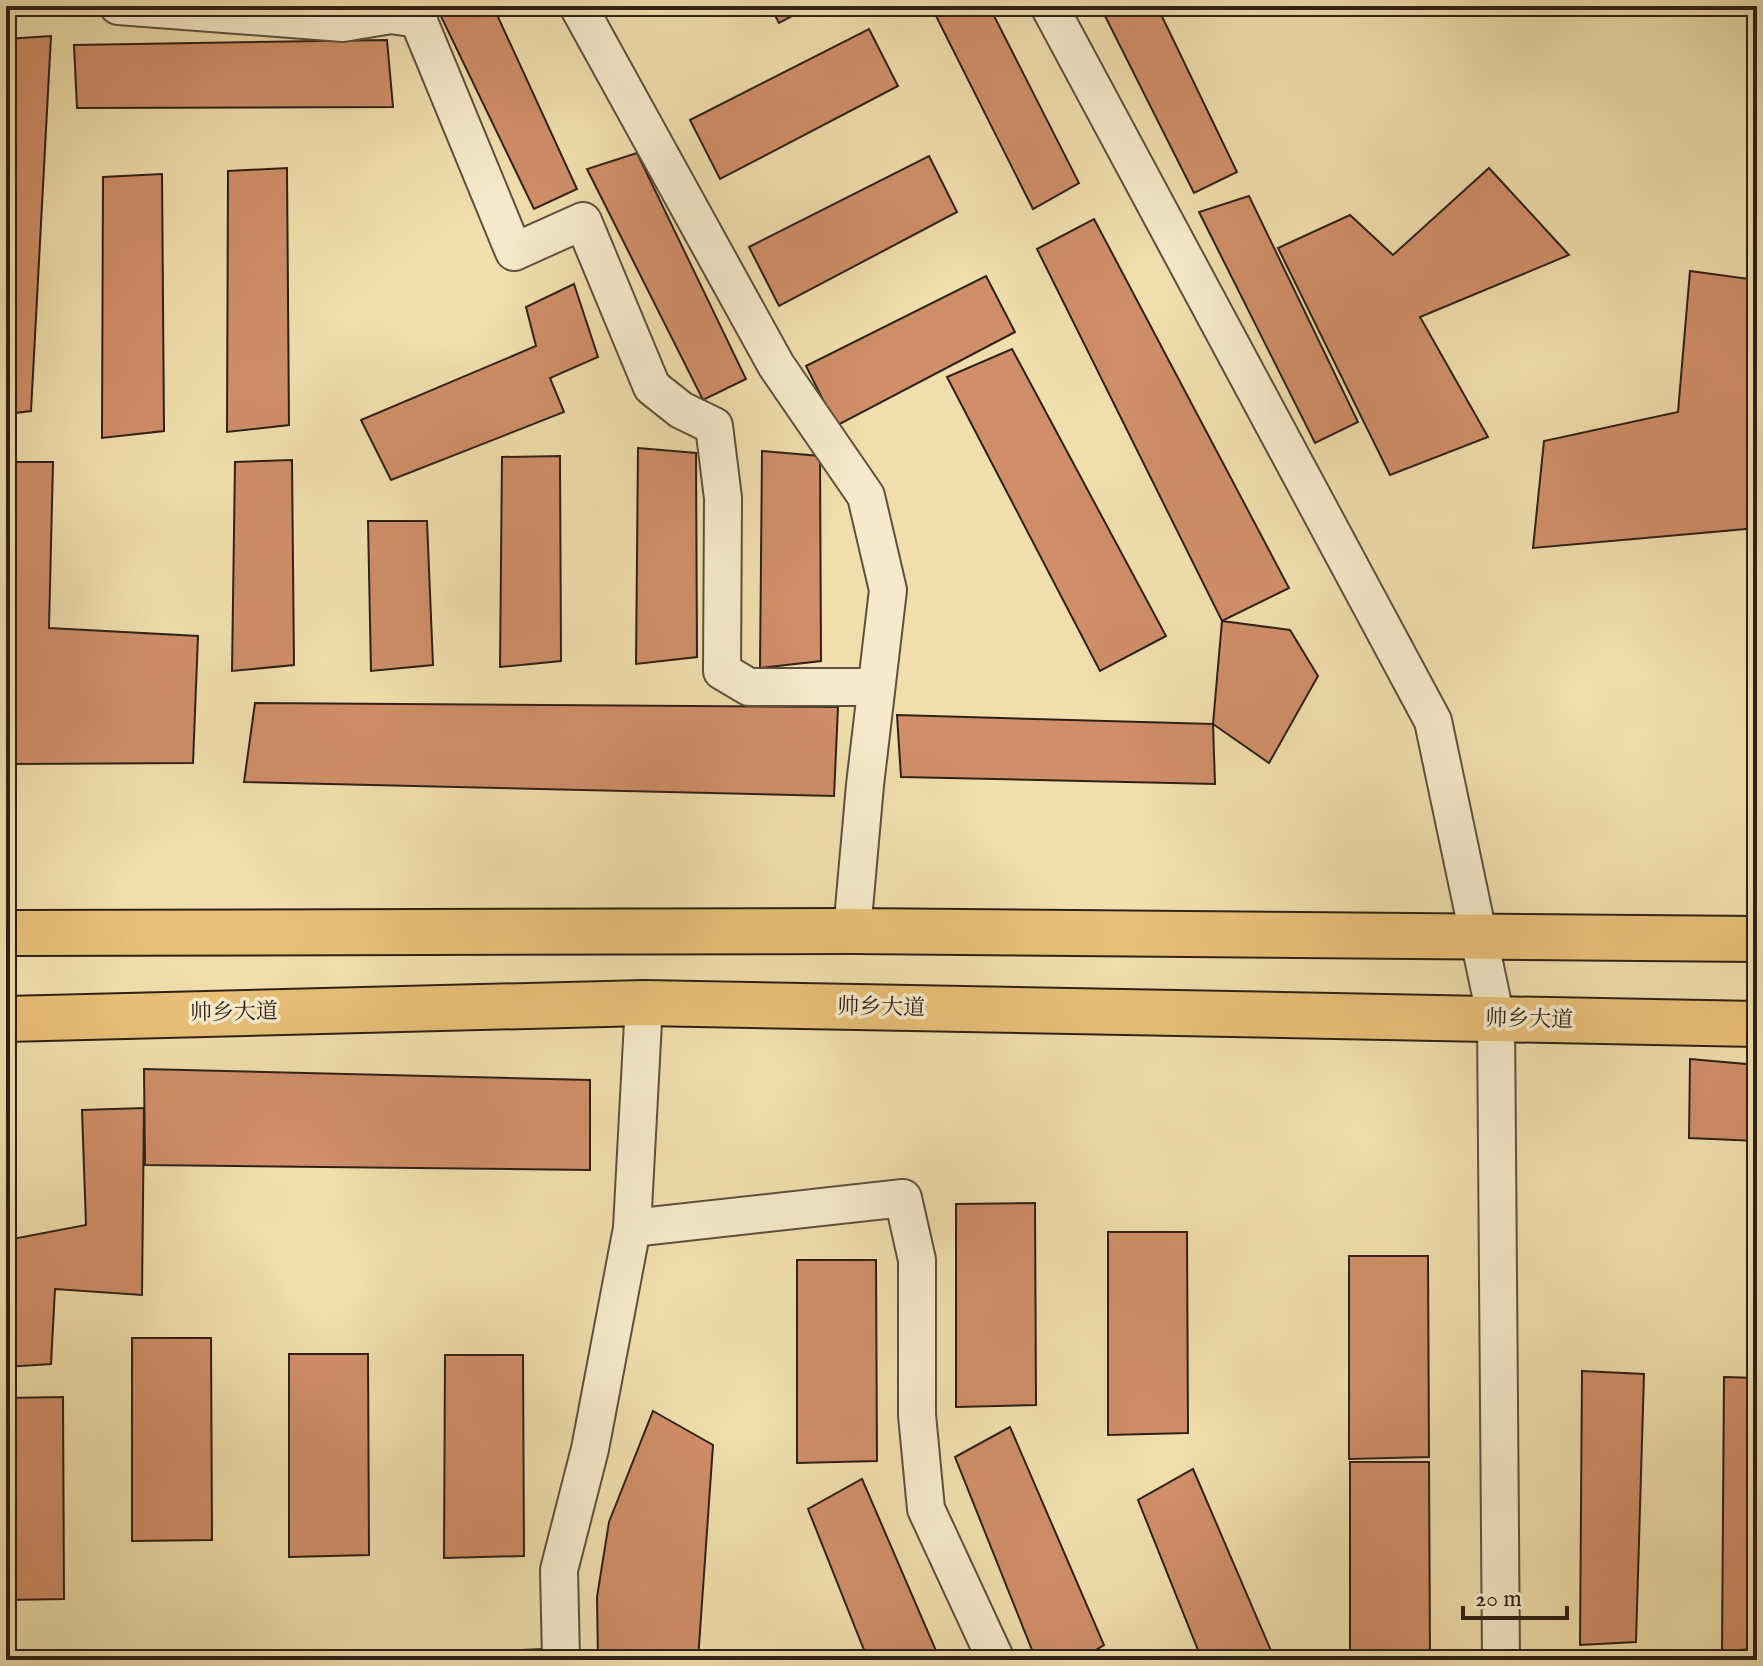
<svg xmlns="http://www.w3.org/2000/svg" width="1763" height="1666" viewBox="0 0 1763 1666" font-family="'IM FELL English','Noto Serif SC',serif">
  <style>
    .building { fill: #d08e69; stroke: #2e2119; stroke-width: 2 }
    .lines { fill: none; stroke-linecap: round; stroke-linejoin: round }
    .minor-casing { stroke: #5e503e; stroke-width: 40 }
    .major-casing { stroke: #2e2119; stroke-width: 48 }
    .minor { stroke: #f5eaca; stroke-width: 36 }
    .major { stroke: #e8bf76; stroke-width: 44 }
    .labels { text-anchor: middle; dominant-baseline: central; stroke-width: 7; stroke-linejoin: round; paint-order: stroke }
    .street-label { font-size: 22px; fill: #2e2119; stroke: #f5eaca }
  </style>
  <rect width="100%" height="100%" fill="#f0dead"/>
  <filter id="stains"><feTurbulence type="fractalNoise" baseFrequency=".0025" numOctaves="4"/><feColorMatrix values="0 0 0 0 .2 0 0 0 0 .09 0 0 0 0 .02 0 0 0 .5 -.17"/></filter>
  <radialGradient id="worn" r=".72"><stop offset=".6" stop-color="#630" stop-opacity="0"/><stop offset="1" stop-color="#630" stop-opacity=".3"/></radialGradient>
  <g class="building">
    <path d="M436 6H493L577 189 534 209Z"/>
    <path d="M770 6H811L779 23Z"/>
    <path d="M931 6H989L1079 183 1033 209Z"/>
    <path d="M1100 6H1157L1237 172 1194 193Z"/>
    <path d="M869 29 898 86 720 179 690 120Z"/>
    <path d="M51 36 31 411 6 414V39Z"/>
    <path d="M387 40 393 107 77 108 74 45Z"/>
    <path d="M637 153 746 379 703 400 587 169Z"/>
    <path d="M929 156 957 212 779 306 749 247Z"/>
    <path d="M287 168 289 425 227 432 228 171Z"/>
    <path d="M1489 168 1569 255 1420 317 1488 437 1390 475 1278 248 1350 215 1393 255Z"/>
    <path d="M162 174 164 431 102 438 103 177Z"/>
    <path d="M1249 196 1358 422 1315 443 1199 212Z"/>
    <path d="M1094 219 1289 588 1222 621 1037 249Z"/>
    <path d="M1690 271 1757 280V528L1533 548 1544 441 1678 412Z"/>
    <path d="M986 276 1015 332 836 426 806 366Z"/>
    <path d="M574 284 598 357 550 378 564 412 391 480 361 420 536 346 526 307Z"/>
    <path d="M1012 349 1166 636 1100 671 947 377Z"/>
    <path d="M638 448 696 453 697 657 636 664Z"/>
    <path d="M762 451 820 456 821 661 760 668Z"/>
    <path d="M560 456 561 661 500 667 502 457Z"/>
    <path d="M292 460 294 665 232 671 235 462Z"/>
    <path d="M6 462H53L49 628 198 636 193 763 16 764V717L6 718Z"/>
    <path d="M368 521H427L433 665 371 671Z"/>
    <path d="M1222 621 1290 630 1318 676 1269 763 1213 724Z"/>
    <path d="M255 703 838 707 834 796 244 782Z"/>
    <path d="M897 715 1213 724 1215 784 901 777Z"/>
    <path d="M1690 1059 1757 1065V1141L1689 1138Z"/>
    <path d="M144 1069 590 1080V1170L145 1165Z"/>
    <path d="M144 1108 142 1295 55 1289 51 1364 6 1367 7 1240 86 1225 82 1110Z"/>
    <path d="M1035 1203 1036 1405 956 1407V1204Z"/>
    <path d="M1108 1232H1187L1188 1433 1108 1435Z"/>
    <path d="M1349 1256H1428L1429 1457 1349 1459Z"/>
    <path d="M797 1260H876L877 1461 797 1463Z"/>
    <path d="M132 1338H211L212 1540 132 1541Z"/>
    <path d="M289 1354H368L369 1555 289 1557Z"/>
    <path d="M445 1355H523L524 1556 444 1558Z"/>
    <path d="M1582 1371 1644 1374 1636 1642 1580 1645Z"/>
    <path d="M1724 1377 1757 1378V1649L1722 1651Z"/>
    <path d="M63 1397 64 1599 6 1600V1398Z"/>
    <path d="M653 1411 713 1445 698 1660H598L597 1597 609 1522Z"/>
    <path d="M1010 1427 1104 1645 1079 1660H1036L955 1457Z"/>
    <path d="M1350 1462H1429L1430 1660H1350Z"/>
    <path d="M1193 1469 1275 1660H1202L1138 1500Z"/>
    <path d="M862 1479 940 1660H868L808 1509Z"/>
    <path d="M544 1649V1660H280Z"/>
  </g>
  <g class="lines">
    <g class="minor-casing">
      <g id="minor">
        <path d="M118 6 343 23 391 15 418 19 514 252 583 221 652 387 681 410 714 426 723 498 722 671 749 687H876"/>
        <path d="M578 6 776 365 866 496 888 590 865 785 852 931"/>
        <path d="M1049 6 1433 721 1496 1019 1501 1660"/>
        <path d="M632 1228 903 1198 917 1260V1415L926 1509 996 1660"/>
        <path d="M561 1660 559 1570 590 1449 632 1228 644 1003"/>
      </g>
    </g>
    <g class="major-casing">
      <g id="major">
        <path d="M6 933 852 931 1757 939"/>
        <path d="M6 1019 644 1003 1757 1024"/>
      </g>
    </g>
    <use href="#minor" class="minor"/>
    <use href="#major" class="major"/>
  </g>
  <g class="labels">
    <g class="street-label">
      <text transform="translate(881 1008) rotate(1)">帅乡大道</text>
      <text transform="translate(234 1013) rotate(-1)">帅乡大道</text>
      <text transform="translate(1529 1020) rotate(1)">帅乡大道</text>
    </g>
  </g>
  <rect width="1763" height="1666" fill="none" stroke="#f0dead" stroke-width="32"/>
  <rect x="8" y="8" width="1747" height="1650" fill="none" stroke="#2e2119" stroke-width="4"/>
  <rect x="16" y="16" width="1731" height="1634" fill="none" stroke="#2e2119" stroke-width="2"/>
  <path d="M1463 1606v12h104v-12" fill="none" stroke="#2e2119" stroke-width="4"/>
  <text x="1475" y="1606" font-size="24" fill="#2e2119" stroke="#f5eaca" stroke-width="6" paint-order="stroke">20 m</text>
  <rect width="100%" height="100%" filter="url(#stains)"/>
  <rect width="100%" height="100%" fill="url(#worn)"/>
</svg>
